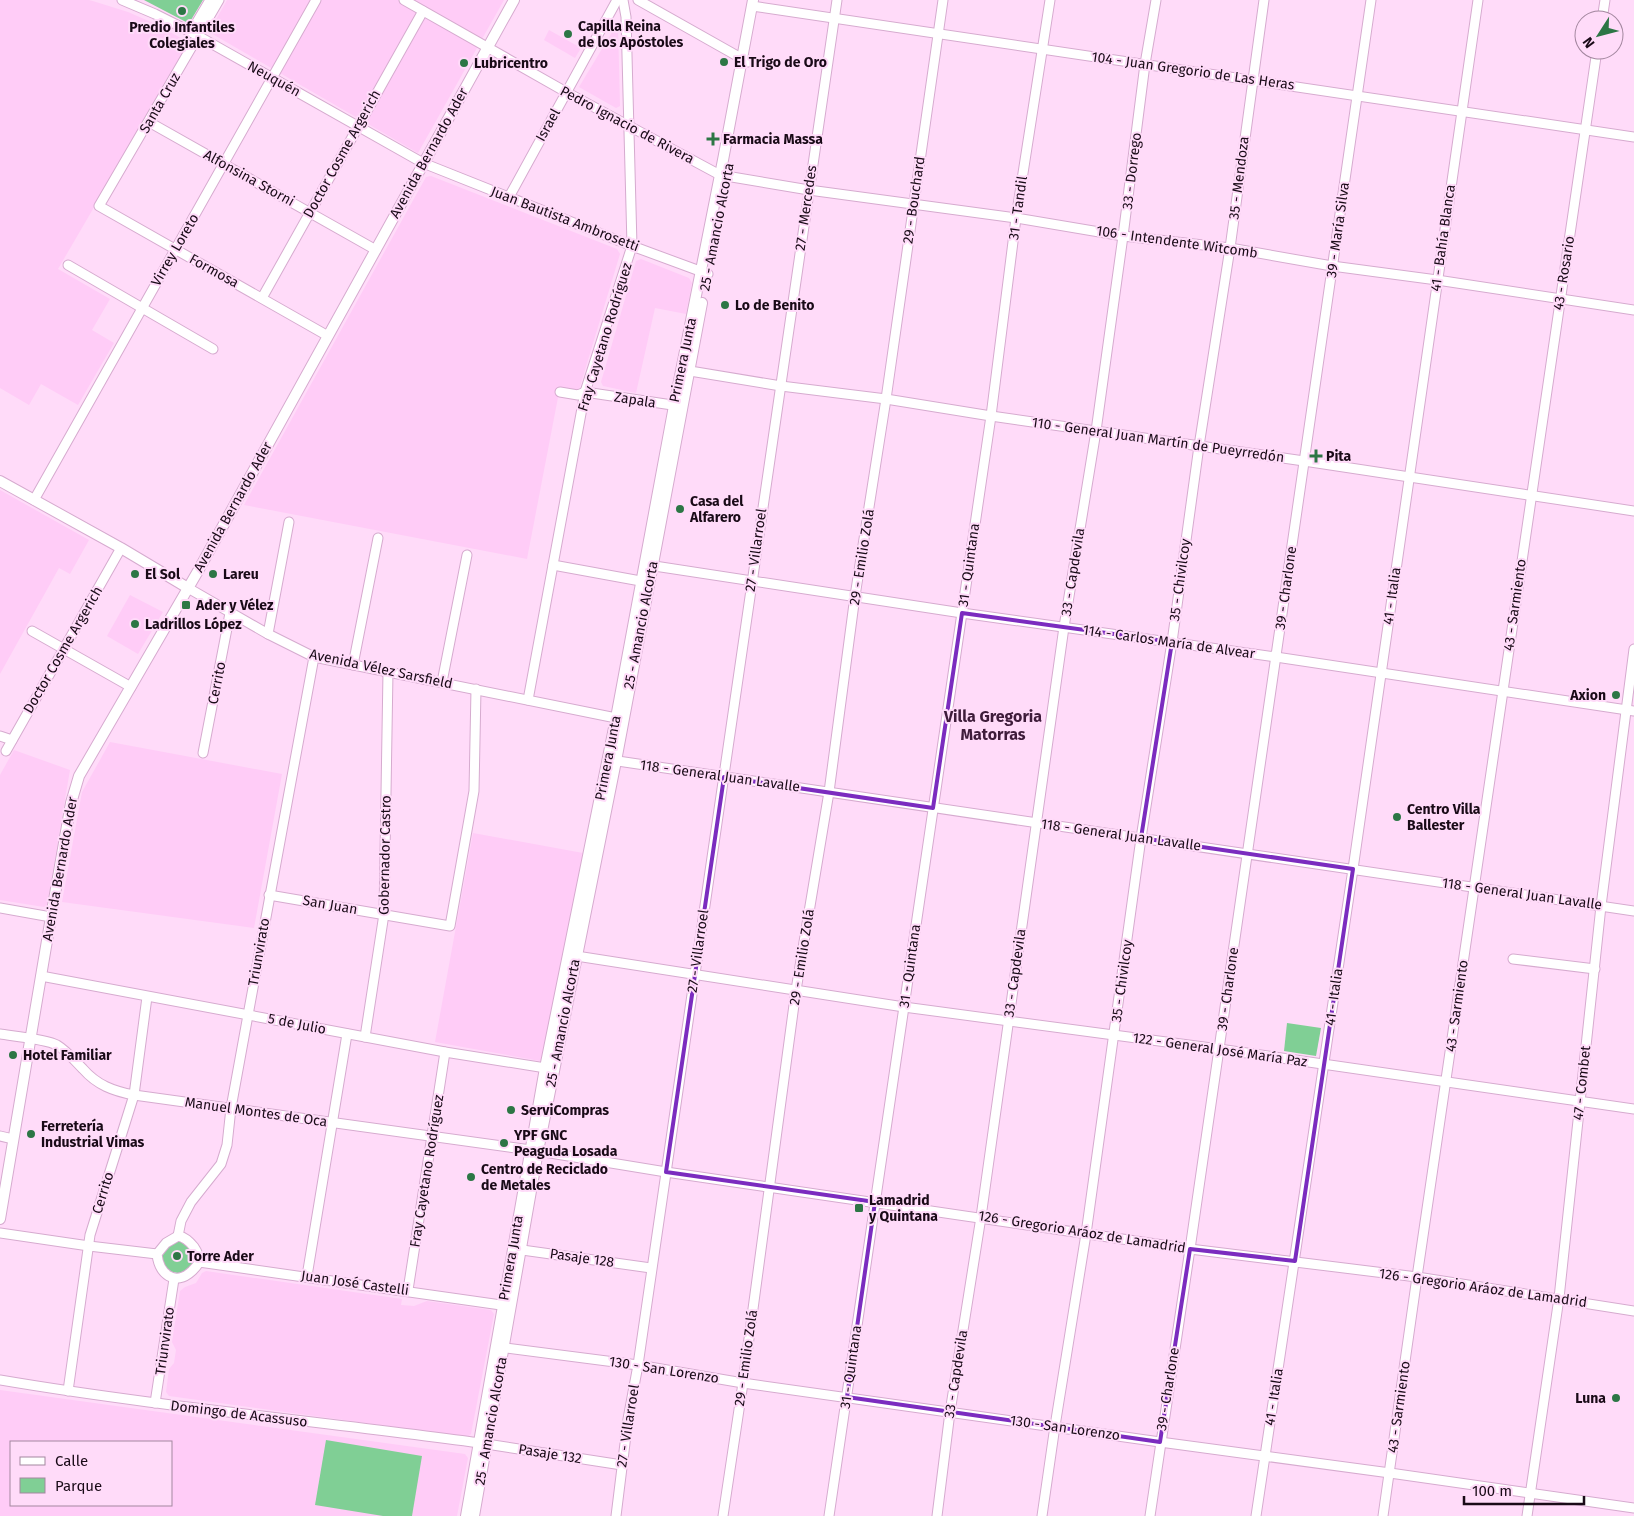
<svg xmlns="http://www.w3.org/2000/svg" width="1634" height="1516" viewBox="0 0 1634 1516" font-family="'Fira Sans',sans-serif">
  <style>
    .built { fill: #ffccf7; fill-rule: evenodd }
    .green { fill: #80cf95 }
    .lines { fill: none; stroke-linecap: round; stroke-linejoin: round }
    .minor-casing { stroke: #d6abcf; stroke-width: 11 }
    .major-casing { stroke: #d6abcf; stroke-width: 12 }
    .minor { stroke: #fff; stroke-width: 9 }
    .major { stroke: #fff; stroke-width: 10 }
    .marked { fill: none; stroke: #7b2cbf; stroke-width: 4; stroke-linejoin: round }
    .poi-dot { fill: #2c7645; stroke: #ffdbf9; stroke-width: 2 }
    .labels { text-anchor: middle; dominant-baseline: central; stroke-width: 4; stroke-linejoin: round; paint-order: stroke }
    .poi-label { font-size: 14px; font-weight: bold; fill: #190a17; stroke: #ffdbf9; text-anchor: start }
    .street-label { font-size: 14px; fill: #190a17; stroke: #ffdbf9 }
    .quarter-label { font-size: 16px; font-weight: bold; fill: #3e1c3a; stroke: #ffdbf9 }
  </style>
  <rect width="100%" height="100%" fill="#ffdbf9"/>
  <g class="built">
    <path d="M0 0H89L96 2 128 12 158 25 186 41 188 46 58 269 110 299 92 330 114 343 78 405 41 384 29 405 0 388Z"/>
    <path d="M227 0H504L418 153 209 32Z"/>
    <path d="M617 24 618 25 620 106 616 108 579 87Z"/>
    <path d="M549 30 581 48 575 58 544 40Z"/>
    <path d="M431 176 617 249 620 254 579 390 560 387 527 559 244 505 426 177Z"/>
    <path d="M641 259 689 278 692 283 686 314 655 308 636 393 603 386 601 382 636 261Z"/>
    <path d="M0 490 89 540 70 574 59 568 0 674Z"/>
    <path d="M130 595 163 612 138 654 107 636Z"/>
    <path d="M110 742 282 774 254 928 62 902 82 792Z"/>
    <path d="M14 750 70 770 47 905 44 907 0 900V775Z"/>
    <path d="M473 833 583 853 544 1059 540 1061 435 1042Z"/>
    <path d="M206 1271 402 1299 401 1305 414 1306 427 1301 491 1310 494 1314 471 1434 468 1437 169 1396 166 1392 169 1369 174 1363 176 1350 172 1342 180 1291 185 1287 196 1283 202 1273Z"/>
    <path d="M0 1390 465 1454 468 1458 457 1516H0ZM11 1442H171V1505H11Z"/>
  </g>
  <g class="green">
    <path d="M144 0H203L191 20 186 22Z"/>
    <path d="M1287 1023 1321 1028 1316 1056 1284 1051Z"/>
    <circle cx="178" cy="1257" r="16"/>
    <path d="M326 1440 422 1456 412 1516H383L315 1505Z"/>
  </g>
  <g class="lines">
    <g class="minor-casing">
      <g id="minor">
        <path d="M122 0 155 14 191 32 423 163 632 246 708 274"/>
        <path d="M219 0 99 206 328 336"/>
        <path d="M404 0 566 92 720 175 809 190 1016 218 1123 236 1230 248 1332 266 1437 280 1634 310"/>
        <path d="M638 0 748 62"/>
        <path d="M752 6 1634 137"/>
        <path d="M1602 20 1605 0"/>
        <path d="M191 32 210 0"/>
        <path d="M149 122 376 250"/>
        <path d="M509 197 617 0"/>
        <path d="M68 265 213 349"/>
        <path d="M262 298 423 11"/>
        <path d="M684 370 781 386 886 399 991 416 1304 461 1634 511"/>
        <path d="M560 392 578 395 585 392 679 406"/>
        <path d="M34 500 316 0"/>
        <path d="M553 565 646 582"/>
        <path d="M648 565 962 613 1276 657 1634 711"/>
        <path d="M188 588 268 634 314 657 621 719"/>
        <path d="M32 631 131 687"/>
        <path d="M268 634 289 522"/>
        <path d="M353 665 378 538"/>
        <path d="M442 682 467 555"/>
        <path d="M528 700 585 392 632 246 626 17 623 0"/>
        <path d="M0 736 12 740"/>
        <path d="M6 751 121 548"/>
        <path d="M203 753 230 613"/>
        <path d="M611 760 1634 911"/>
        <path d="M269 895 450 926 474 791 476 689"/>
        <path d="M0 908 51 917"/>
        <path d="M570 955 904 1007 1219 1049 1634 1109"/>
        <path d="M1513 959 1595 969"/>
        <path d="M41 976 445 1052 552 1069"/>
        <path d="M0 1034C13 1036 46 1039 57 1045 67 1051 75 1061 83 1069 97 1085 113 1091 134 1095L538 1151 666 1172 1190 1249 1417 1277 1634 1311"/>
        <path d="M365 1037 384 914 388 672"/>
        <path d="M0 1136 13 1139"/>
        <path d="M0 1233 89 1246 157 1254"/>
        <path d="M178 1236 181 1221 191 1202 221 1164 227 1145 231 1108 248 1015 314 657"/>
        <path d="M178 1236C185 1237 189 1241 194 1247 196 1250 200 1257 199 1262 198 1265 194 1269 192 1271 175 1287 159 1274 157 1254L166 1243Z"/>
        <path d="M515 1249 651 1268"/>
        <path d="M199 1262 508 1306"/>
        <path d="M307 1276 347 1034"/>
        <path d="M408 1290 445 1052"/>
        <path d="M498 1347 638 1365 743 1383 1160 1442 1390 1473 1634 1508"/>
        <path d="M0 1380C159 1407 320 1421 480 1443 527 1450 574 1458 622 1465"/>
        <path d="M68 1391 90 1235 134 1095 147 997"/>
        <path d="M155 1403 174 1279"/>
        <path d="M616 1516 628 1419 638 1365 837 0"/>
        <path d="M723 1516 743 1383 796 990 829 792 855 596 886 399 943 0"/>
        <path d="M829 1516 991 416 1016 218 1050 0"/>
        <path d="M937 1516 950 1412 981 1217 1064 627 1096 431 1123 236 1145 64 1156 0"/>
        <path d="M1042 1516 1055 1426 1086 1234 1141 838 1172 642 1199 446 1230 248 1264 0"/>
        <path d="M1150 1516 1190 1249 1371 0"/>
        <path d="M1256 1516 1353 869 1478 0"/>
        <path d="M1383 1516 1417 1277 1597 50"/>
        <path d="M1527 1516 1559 1298 1601 906 1634 649"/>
      </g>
    </g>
    <g class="major-casing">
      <g id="major">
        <path d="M0 481 121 548 188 588"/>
        <path d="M0 1219 51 917 71 803 79 776 198 571 514 0"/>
        <path d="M466 1516 545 1068 616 718 674 406 723 160 753 0"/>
        <path d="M474 1516 538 1151 616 761 702 303"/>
      </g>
    </g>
    <use href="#minor" class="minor"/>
    <use href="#major" class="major"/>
  </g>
  <path class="marked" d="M962 613 1172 642 1141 838 1353 869 1295 1261 1190 1249 1160 1442 847 1397 875 1202 666 1172 724 777 933 808Z"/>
  <g class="poi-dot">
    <circle cx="182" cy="11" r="5"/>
    <circle cx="568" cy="34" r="5"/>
    <circle cx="724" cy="62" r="5"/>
    <circle cx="464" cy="63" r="5"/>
    <path d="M710.5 131.5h5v5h5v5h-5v5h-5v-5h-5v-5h5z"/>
    <circle cx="725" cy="305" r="5"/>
    <path d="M1313.5 448.5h5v5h5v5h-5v5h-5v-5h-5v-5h5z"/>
    <circle cx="680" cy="509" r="5"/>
    <circle cx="135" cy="574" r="5"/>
    <circle cx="213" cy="574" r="5"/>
    <rect x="181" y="600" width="10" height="10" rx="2.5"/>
    <circle cx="135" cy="624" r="5"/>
    <circle cx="1616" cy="695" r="5"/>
    <circle cx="1397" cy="817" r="5"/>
    <circle cx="13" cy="1055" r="5"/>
    <circle cx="511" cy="1110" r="5"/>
    <circle cx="31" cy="1134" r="5"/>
    <circle cx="504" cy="1143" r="5"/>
    <circle cx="471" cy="1177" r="5"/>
    <rect x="854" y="1203" width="10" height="10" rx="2.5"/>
    <circle cx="177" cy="1256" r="5"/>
    <circle cx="1616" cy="1398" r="5"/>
  </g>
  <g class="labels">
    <g class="poi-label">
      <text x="578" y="26">Capilla Reina<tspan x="578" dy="16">de los Apóstoles</tspan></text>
      <text x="182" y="27" text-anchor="middle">Predio Infantiles<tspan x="182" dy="16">Colegiales</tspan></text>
      <text x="734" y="62">El Trigo de Oro</text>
      <text x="474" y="63">Lubricentro</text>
      <text x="723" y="139">Farmacia Massa</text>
      <text x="735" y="305">Lo de Benito</text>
      <text x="1326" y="456">Pita</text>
      <text x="690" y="501">Casa del<tspan x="690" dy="16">Alfarero</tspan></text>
      <text x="145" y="574">El Sol</text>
      <text x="223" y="574">Lareu</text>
      <text x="196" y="605">Ader y Vélez</text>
      <text x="145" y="624">Ladrillos López</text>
      <text x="1606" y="695" text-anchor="end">Axion</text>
      <text x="1407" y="809">Centro Villa<tspan x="1407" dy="16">Ballester</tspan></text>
      <text x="23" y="1055">Hotel Familiar</text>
      <text x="521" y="1110">ServiCompras</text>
      <text x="41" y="1126">Ferretería<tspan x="41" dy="16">Industrial Vimas</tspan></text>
      <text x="514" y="1135">YPF GNC<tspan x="514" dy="16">Peaguda Losada</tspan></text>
      <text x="481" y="1169">Centro de Reciclado<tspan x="481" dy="16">de Metales</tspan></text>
      <text x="869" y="1200">Lamadrid<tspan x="869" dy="16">y Quintana</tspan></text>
      <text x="187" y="1256">Torre Ader</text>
      <text x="1606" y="1398" text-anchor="end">Luna</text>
    </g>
    <g class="street-label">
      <text transform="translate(1193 71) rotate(8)">104 - Juan Gregorio de Las Heras</text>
      <text transform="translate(274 79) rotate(29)">Neuquén</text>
      <text transform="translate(160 103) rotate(-60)">Santa Cruz</text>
      <text transform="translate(548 125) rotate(-61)">Israel</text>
      <text transform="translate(627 125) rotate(28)">Pedro Ignacio de Rivera</text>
      <text transform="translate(429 153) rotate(-61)">Avenida Bernardo Ader</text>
      <text transform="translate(342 154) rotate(-61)">Doctor Cosme Argerich</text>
      <text transform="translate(1132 171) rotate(-83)">33 - Dorrego</text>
      <text transform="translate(249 178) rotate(29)">Alfonsina Storni</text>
      <text transform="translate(1239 178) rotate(-83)">35 - Mendoza</text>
      <text transform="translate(914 200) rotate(-82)">29 - Bouchard</text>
      <text transform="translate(806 208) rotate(-82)">27 - Mercedes</text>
      <text transform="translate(1018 208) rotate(-82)">31 - Tandil</text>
      <text transform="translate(565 219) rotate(21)">Juan Bautista Ambrosetti</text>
      <text transform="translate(717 227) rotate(-79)">25 - Amancio Alcorta</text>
      <text transform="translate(1338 230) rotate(-82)">39 - María Silva</text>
      <text transform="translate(1443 238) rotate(-82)">41 - Bahía Blanca</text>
      <text transform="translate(1177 242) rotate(8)">106 - Intendente Witcomb</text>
      <text transform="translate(175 250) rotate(-60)">Virrey Loreto</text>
      <text transform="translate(214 271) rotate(29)">Formosa</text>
      <text transform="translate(1564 273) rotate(-81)">43 - Rosario</text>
      <text transform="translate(605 337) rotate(-73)">Fray Cayetano Rodríguez</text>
      <text transform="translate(683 360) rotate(-78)">Primera Junta</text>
      <text transform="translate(635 400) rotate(9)">Zapala</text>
      <text transform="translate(1158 440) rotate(8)">110 - General Juan Martín de Pueyrredón</text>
      <text transform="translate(233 507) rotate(-61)">Avenida Bernardo Ader</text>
      <text transform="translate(756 550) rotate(-82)">27 - Villarroel</text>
      <text transform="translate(862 557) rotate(-81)">29 - Emilio Zolá</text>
      <text transform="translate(969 565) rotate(-82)">31 - Quintana</text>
      <text transform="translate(1073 572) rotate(-81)">33 - Capdevila</text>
      <text transform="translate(1180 580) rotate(-82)">35 - Chivilcoy</text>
      <text transform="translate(1286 588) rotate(-82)">39 - Charlone</text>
      <text transform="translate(1392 596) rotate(-82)">41 - Italia</text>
      <text transform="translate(1515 605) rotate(-82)">43 - Sarmiento</text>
      <text transform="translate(641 625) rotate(-79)">25 - Amancio Alcorta</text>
      <text transform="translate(1169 642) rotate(8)">114 - Carlos María de Alvear</text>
      <text transform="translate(63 650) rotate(-60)">Doctor Cosme Argerich</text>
      <text transform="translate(381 669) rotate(12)">Avenida Vélez Sarsfield</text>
      <text transform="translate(217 683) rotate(-79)">Cerrito</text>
      <text transform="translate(608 758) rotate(-79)">Primera Junta</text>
      <text transform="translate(720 776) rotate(8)">118 - General Juan Lavalle</text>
      <text transform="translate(1121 835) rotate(8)">118 - General Juan Lavalle</text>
      <text transform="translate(385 855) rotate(-89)">Gobernador Castro</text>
      <text transform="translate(60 869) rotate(-80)">Avenida Bernardo Ader</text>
      <text transform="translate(1522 894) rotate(8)">118 - General Juan Lavalle</text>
      <text transform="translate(330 905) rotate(10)">San Juan</text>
      <text transform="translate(698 951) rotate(-82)">27 - Villarroel</text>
      <text transform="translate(259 952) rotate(-80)">Triunvirato</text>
      <text transform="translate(802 957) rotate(-81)">29 - Emilio Zolá</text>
      <text transform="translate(910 966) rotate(-82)">31 - Quintana</text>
      <text transform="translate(1015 973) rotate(-82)">33 - Capdevila</text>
      <text transform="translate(1122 981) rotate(-82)">35 - Chivilcoy</text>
      <text transform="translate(1228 989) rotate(-82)">39 - Charlone</text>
      <text transform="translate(1334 997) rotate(-82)">41 - Italia</text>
      <text transform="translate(1457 1006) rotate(-82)">43 - Sarmiento</text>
      <text transform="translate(563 1023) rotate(-79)">25 - Amancio Alcorta</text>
      <text transform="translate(297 1024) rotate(11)">5 de Julio</text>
      <text transform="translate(1220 1050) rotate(8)">122 - General José María Paz</text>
      <text transform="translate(1582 1083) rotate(-84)">47 - Combet</text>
      <text transform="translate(256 1112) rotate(8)">Manuel Montes de Oca</text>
      <text transform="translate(427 1171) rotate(-81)">Fray Cayetano Rodríguez</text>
      <text transform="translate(103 1193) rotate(-73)">Cerrito</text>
      <text transform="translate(1082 1232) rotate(9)">126 - Gregorio Aráoz de Lamadrid</text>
      <text transform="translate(511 1258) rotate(-80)">Primera Junta</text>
      <text transform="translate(582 1258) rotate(8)">Pasaje 128</text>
      <text transform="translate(355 1283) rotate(8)">Juan José Castelli</text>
      <text transform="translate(1483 1288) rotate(8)">126 - Gregorio Aráoz de Lamadrid</text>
      <text transform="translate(165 1341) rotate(-82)">Triunvirato</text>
      <text transform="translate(746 1358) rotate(-82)">29 - Emilio Zolá</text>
      <text transform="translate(851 1367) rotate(-82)">31 - Quintana</text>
      <text transform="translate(664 1370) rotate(9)">130 - San Lorenzo</text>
      <text transform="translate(956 1374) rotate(-81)">33 - Capdevila</text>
      <text transform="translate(1168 1389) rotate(-81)">39 - Charlone</text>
      <text transform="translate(1274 1397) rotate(-81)">41 - Italia</text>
      <text transform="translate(1399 1407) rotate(-82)">43 - Sarmiento</text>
      <text transform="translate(239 1414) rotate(7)">Domingo de Acassuso</text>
      <text transform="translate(491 1421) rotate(-80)">25 - Amancio Alcorta</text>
      <text transform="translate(628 1426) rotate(-81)">27 - Villarroel</text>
      <text transform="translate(1065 1428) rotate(8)">130 - San Lorenzo</text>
      <text transform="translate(550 1454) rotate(9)">Pasaje 132</text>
    </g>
    <g class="quarter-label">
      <text x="993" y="716">Villa Gregoria<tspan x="993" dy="18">Matorras</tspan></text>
    </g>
  </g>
  <rect x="10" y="1441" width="162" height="65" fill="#ffdbf9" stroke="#a3879f"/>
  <rect x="20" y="1457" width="25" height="8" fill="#ffffff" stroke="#a3879f"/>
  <text x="55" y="1466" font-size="15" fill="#190a17">Calle</text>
  <rect x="20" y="1478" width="25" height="15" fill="#80cf95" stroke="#a3879f"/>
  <text x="55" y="1491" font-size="15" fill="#190a17">Parque</text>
  <g transform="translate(1599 35) rotate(234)"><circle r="24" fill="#ffdbf9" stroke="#a3879f"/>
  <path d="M0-4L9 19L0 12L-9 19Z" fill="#2c7645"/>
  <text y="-8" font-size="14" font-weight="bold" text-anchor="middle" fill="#190a17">N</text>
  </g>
  <path d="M1464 1496v8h120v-8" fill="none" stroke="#190a17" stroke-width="2.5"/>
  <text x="1472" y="1496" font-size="15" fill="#190a17" stroke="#ffdbf9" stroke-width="4" paint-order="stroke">100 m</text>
</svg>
